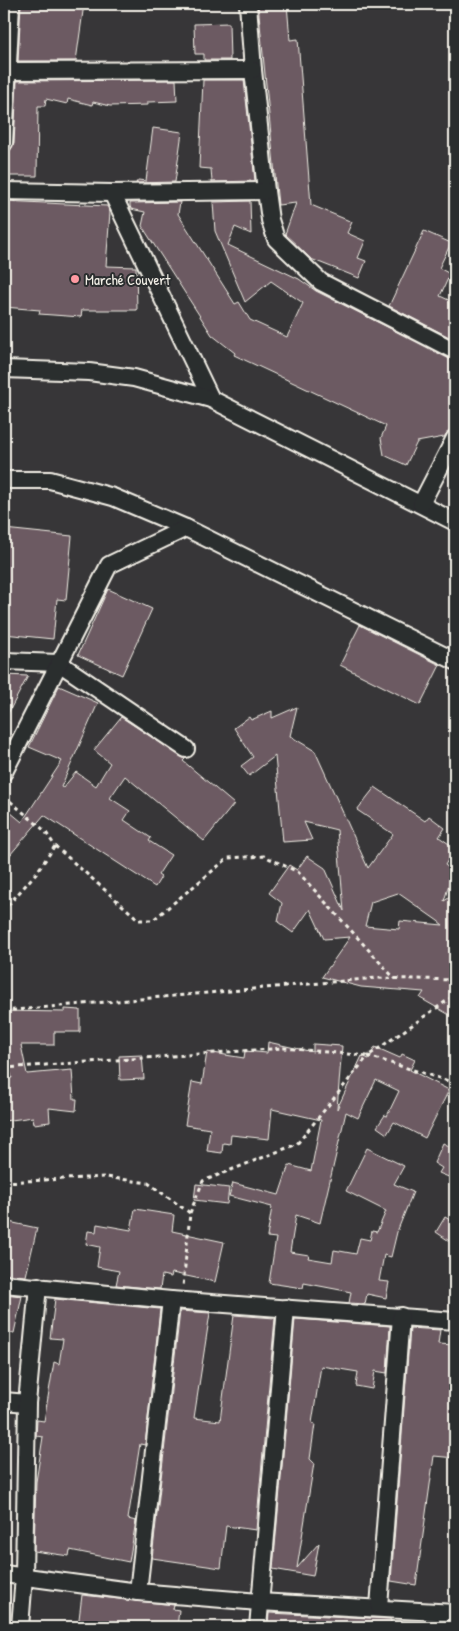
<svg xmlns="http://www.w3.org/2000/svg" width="459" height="1631" viewBox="0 0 459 1631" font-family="'Patrick Hand',sans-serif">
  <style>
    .built { fill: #474145 }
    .building { fill: #6c5a62; stroke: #f4f1e8; fill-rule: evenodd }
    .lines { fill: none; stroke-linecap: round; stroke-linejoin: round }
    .minor-casing { stroke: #f4f1e8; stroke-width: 20 }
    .path { stroke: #f4f1e8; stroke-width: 3; stroke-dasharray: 4 4; stroke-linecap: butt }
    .minor { stroke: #2a2d2e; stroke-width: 16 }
    .poi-dot { fill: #ff9aa2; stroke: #2a2d2e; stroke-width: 2 }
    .labels { text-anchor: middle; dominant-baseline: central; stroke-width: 4; stroke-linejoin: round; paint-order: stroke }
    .poi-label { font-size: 15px; fill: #f4f1e8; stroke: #2a2d2e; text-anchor: start }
  </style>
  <rect width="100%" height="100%" fill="#373638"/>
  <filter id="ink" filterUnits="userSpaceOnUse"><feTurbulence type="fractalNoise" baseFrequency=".02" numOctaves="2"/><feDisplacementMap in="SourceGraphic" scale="10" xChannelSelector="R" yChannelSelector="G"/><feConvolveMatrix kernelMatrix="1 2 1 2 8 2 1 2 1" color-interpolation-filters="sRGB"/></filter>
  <g filter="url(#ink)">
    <path class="built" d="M4 1406 11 1407 4 1559Z"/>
    <g class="building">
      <path d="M21 4H84L76 61H18Z"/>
      <path d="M258 4H287L290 40 298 39 311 205 352 222 347 233 365 241 358 258 366 261 359 278 311 259 285 234 296 203 278 205Z"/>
      <path d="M229 23 230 60H204V54H195L194 24Z"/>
      <path d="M176 80 177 101 148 102V105L110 106 93 102 92 105 68 99 67 104 46 99 45 106H38L37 176H8V152L14 144 17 81Z"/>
      <path d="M203 80H244L255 181 212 182 211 169 199 168Z"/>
      <path d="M153 128 182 132 175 182 136 183 138 180 146 181Z"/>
      <path d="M4 201 107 206 110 212 106 266 136 267 137 310H82L81 317 39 314 40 310 4 307Z"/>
      <path d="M250 201 251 234 235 227 228 245 299 279 316 291 455 361V428L449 430 444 437 417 442 406 465 384 455 381 438 386 426 234 355 235 353 212 335 142 226 145 212 131 209 130 206V203L180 202 178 214 235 304 239 302 250 320 287 337 303 303 271 281 245 302 215 231 213 202Z"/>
      <path d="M424 231 451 243 439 268 450 274 440 296 455 303V340L389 306Z"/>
      <path d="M4 529 72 536 66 600 57 599 53 639 4 634Z"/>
      <path d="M108 589 152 609 122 675 78 655Z"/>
      <path d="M360 625 440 665 420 705 340 665Z"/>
      <path d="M4 675 28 676 4 721Z"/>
      <path d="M59 686 98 703 61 787 63 788 76 772 96 786 110 763 94 750 121 717 185 759 183 761 234 804 204 841 125 776 110 798 130 811 124 820 151 838 149 841 171 855 158 875 161 877 155 887 44 815 4 862V807L22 822 62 761 29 747Z"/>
      <path d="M297 707 290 736 315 751 368 868 393 834 357 810 375 787 425 821 429 816 445 828 439 837 455 848 445 865 453 871 444 901 455 894V1018L420 998 424 992 361 987 322 977 350 937 324 939 310 909 293 933 278 922 282 903 269 893 289 865 297 870 307 856 325 868 344 911 337 830 304 822 312 840 283 842 275 756 249 776 241 766 253 757 234 728 249 717 251 720 272 711V718ZM398 893 438 921 443 925 400 921 399 929 365 926 371 902Z"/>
      <path d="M65 1009 80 1010V1032H54V1045H21L27 1074 72 1070 74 1099H77L76 1111 49 1108 50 1122 34 1124 33 1117 4 1121V1078H12L4 1048V1011L65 1012Z"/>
      <path d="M268 1042 313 1052V1044L342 1046 337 1109 362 1056 369 1059 375 1047 400 1058 402 1054 415 1060 410 1070 449 1090 425 1138 394 1122 387 1134 377 1127 385 1115 387 1116 399 1091 376 1080 358 1118 346 1112 320 1223 296 1215 290 1252 309 1255 308 1258 332 1262 334 1250 356 1254 360 1238 370 1240 372 1231 377 1232 386 1211 346 1191 367 1148 404 1166 394 1184 413 1192 397 1232 391 1257 384 1255 379 1281 389 1282 386 1298 367 1294 365 1304 349 1303 351 1292 304 1283 303 1288 269 1283 276 1238 267 1237 272 1207 229 1196 233 1183 279 1195 289 1165 311 1171 321 1120 272 1109 269 1139 231 1135 230 1144 223 1143 222 1153 207 1151 210 1129 185 1125 192 1082 202 1084 207 1052 244 1058 245 1051 267 1053Z"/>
      <path d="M142 1055 144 1079 120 1080 119 1056Z"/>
      <path d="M443 1143 455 1149 449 1162 455 1165 451 1178 439 1173 442 1168 434 1163Z"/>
      <path d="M196 1184 229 1188 227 1204 194 1200Z"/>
      <path d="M135 1209 174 1215 172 1231 224 1242 215 1282 172 1273 171 1277 162 1275 160 1289 116 1285 119 1271 97 1267 100 1247 86 1244 88 1231 96 1232 97 1224 131 1230Z"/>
      <path d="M445 1217 455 1223V1245L436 1232Z"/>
      <path d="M4 1221 37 1228 26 1276 4 1274Z"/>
      <path d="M4 1294 22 1296 14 1333 4 1332Z"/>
      <path d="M55 1299 160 1309 145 1445 140 1444 128 1519 136 1521 129 1562 70 1550 69 1556 34 1551 36 1482 43 1437 36 1436 37 1420 44 1421 54 1362 59 1364 63 1339 50 1338Z"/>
      <path d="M180 1311 210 1313 194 1418 220 1421 234 1315 275 1318 256 1530 226 1526 221 1568 152 1558Z"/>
      <path d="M295 1319 390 1326 387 1373 375 1371 372 1389 356 1386 358 1372 321 1366 312 1423 315 1424 310 1459 314 1463 297 1568 319 1543 313 1576 273 1569Z"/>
      <path d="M410 1328 440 1330 438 1344 455 1345V1458L434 1456 416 1585 391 1581Z"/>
      <path d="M82 1595 174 1605 173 1609 179 1610 177 1627H78Z"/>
      <path d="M269 1613 389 1619 391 1620V1627H268Z"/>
    </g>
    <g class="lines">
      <g class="minor-casing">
        <g id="minor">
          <path d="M248 4 253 70 266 191 270 220 276 239 321 282 455 351"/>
          <path d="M9 71 253 70"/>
          <path d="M4 143 11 4"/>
          <path d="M4 191 112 193 266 191"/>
          <path d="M112 193 211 399"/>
          <path d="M4 369 89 372 134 378 211 399 455 522"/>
          <path d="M4 480H50L113 497 186 528 455 661"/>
          <path d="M421 504 455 438"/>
          <path d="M4 661 59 663 186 749"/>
          <path d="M4 772 109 565 186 528"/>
          <path d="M4 1284 171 1300 455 1321"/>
          <path d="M4 1401 27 1403"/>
          <path d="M4 1574 138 1592 259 1602 455 1613"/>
          <path d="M138 1592 171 1300"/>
          <path d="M379 1607 401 1316"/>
          <path d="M20 1627 24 1576 27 1403 38 1286"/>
          <path d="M258 1627 286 1308"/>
        </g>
      </g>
      <g class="path">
        <path d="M4 796 45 831 55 846 37 872 4 910"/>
        <path d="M55 846 139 920H153L228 858 264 856 298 872 395 979"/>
        <path d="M4 1011 377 978 455 980"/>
        <path d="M4 1068 284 1048 368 1056 455 995"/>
        <path d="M4 1182 106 1177 148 1183 190 1213 183 1287"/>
        <path d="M190 1213 203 1181 297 1144 368 1056 455 1083"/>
      </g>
      <use href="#minor" class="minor"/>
    </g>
  </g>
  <circle class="poi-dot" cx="75" cy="279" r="5"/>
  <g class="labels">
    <g class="poi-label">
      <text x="85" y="279">Marché Couvert</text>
    </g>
  </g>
  <rect width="459" height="1631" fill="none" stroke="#2a2d2e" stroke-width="20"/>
  <rect x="10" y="10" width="439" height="1611" fill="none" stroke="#f4f1e8" stroke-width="2" filter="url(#ink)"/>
</svg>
